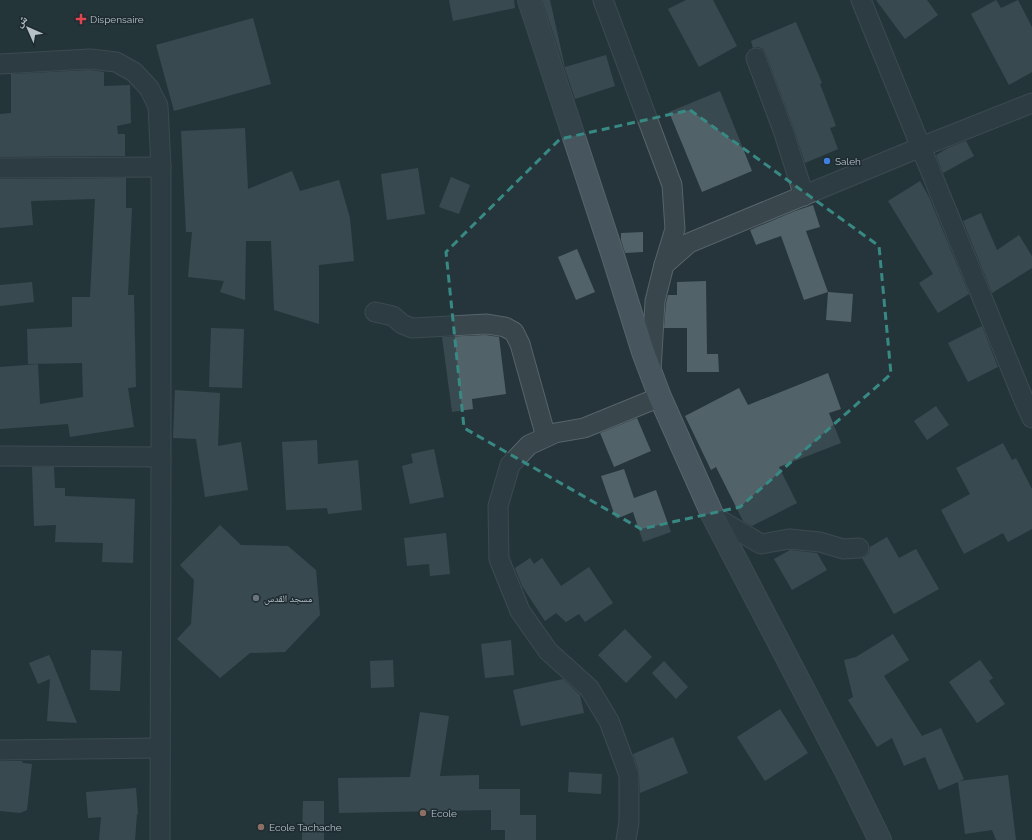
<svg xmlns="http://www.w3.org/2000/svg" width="1032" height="840" viewBox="0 0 1032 840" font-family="Raleway,'Noto Naskh Arabic',sans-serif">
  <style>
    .building { fill: #516269 }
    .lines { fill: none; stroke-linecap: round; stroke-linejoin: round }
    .street-casing { stroke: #57646a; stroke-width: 21 }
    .secondary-casing { stroke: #57646a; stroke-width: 24 }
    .street { stroke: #39464c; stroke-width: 19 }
    .secondary { stroke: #47565e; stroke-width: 22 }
    .marked { fill: none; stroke: #388984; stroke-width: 3; stroke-dasharray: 8 5; stroke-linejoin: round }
    .health-dot { fill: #e0444e; stroke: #1e2b31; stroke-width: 1.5 }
    .shop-dot { fill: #3f7fe0; stroke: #1e2b31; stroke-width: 1.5 }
    .worship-dot { fill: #6b7280; stroke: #1e2b31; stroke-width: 1.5 }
    .education-dot { fill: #8d6e63; stroke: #1e2b31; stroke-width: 1.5 }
    .labels { text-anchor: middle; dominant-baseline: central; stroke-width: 3; stroke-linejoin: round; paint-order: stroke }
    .poi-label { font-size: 10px; fill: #b5c1c7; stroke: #1e2b31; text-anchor: start }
  </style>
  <rect width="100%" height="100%" fill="#25353b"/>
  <g class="building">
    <path d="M449 0H514L515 8 453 21Z"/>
    <path d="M542 0H550L565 67 606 55 615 86 575 99Z"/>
    <path d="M686 0H713L737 46 699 67 668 9Z"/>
    <path d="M876 0H927L938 15 905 39Z"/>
    <path d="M996 0 1001 8 1018 0 1032 27V72L1009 85 971 14Z"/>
    <path d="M253 18 271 84 174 111 156 45Z"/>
    <path d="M796 22 822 83 820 84 836 126 830 128 838 149 805 163 793 126 766 54 763 49 758 47 753 48 751 41Z"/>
    <path d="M90 70 104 72V86L130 85 131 123 117 126 118 134H125V156L0 157V114L11 113V74Z"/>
    <path d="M720 91 752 171 702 192 669 112Z"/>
    <path d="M245 128 248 189 292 171 300 191 339 180 350 218 354 261 319 265V324L274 310 271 241H246L245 300 220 292 224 281 188 277 192 232H186L181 131Z"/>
    <path d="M966 141 974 156 943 173 936 155 948 148Z"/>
    <path d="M418 168 425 214 387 220 381 174Z"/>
    <path d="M451 177 470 185 459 214 439 207Z"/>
    <path d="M126 178V208H132L128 295H134L136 387 128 388 134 427 70 437 68 424 0 429V367L38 364 40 404 83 397 82 363 28 364 27 329 72 327V297H90L95 199 31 201 33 225 0 228V179Z"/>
    <path d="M920 181 929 197 969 294 938 313 919 283 933 274 888 201Z"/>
    <path d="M813 205 820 227 806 231 828 292 804 300 781 236 756 245 750 230 795 211Z"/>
    <path d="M981 213 997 250 1019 235 1032 256V268L992 293 963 221Z"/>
    <path d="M643 232V252L625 253 621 240V233Z"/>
    <path d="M577 249 595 292 576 300 558 257Z"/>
    <path d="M706 281 707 354H718L719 372H687V328H664L666 303 668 295H677V282Z"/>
    <path d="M32 282 34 302 0 306V285Z"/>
    <path d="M828 292 853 294 851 322 826 320Z"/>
    <path d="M982 326 998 367 968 382 948 343Z"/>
    <path d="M211 328 244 329 242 388 209 387Z"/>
    <path d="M486 335 499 337 506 394 472 399 473 409 452 412 442 337Z"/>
    <path d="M828 373 841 409 829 413 841 443 779 467 797 503 752 526 743 521 716 467 711 470 685 416 739 388 748 405Z"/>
    <path d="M175 390 220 393 218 446 241 442 248 490 205 497 196 439 173 438Z"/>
    <path d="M936 406 949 425 927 440 914 421Z"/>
    <path d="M637 418 651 451 614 467 600 433Z"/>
    <path d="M317 440 318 464 358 460 362 510 328 514 327 508 286 510 282 442Z"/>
    <path d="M1003 443 1012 460 1016 458 1032 489V529L1008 542 1003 533 964 554 941 510 970 494 956 468Z"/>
    <path d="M434 449 444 497 410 504 402 466 413 463 411 454Z"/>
    <path d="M32 467H54L55 488H65V496L135 499 133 563 102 562 103 543 55 542 56 525 34 526Z"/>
    <path d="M624 469 634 498 656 490 671 532 643 542 633 512 616 519 601 476Z"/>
    <path d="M220 525 241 545 288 546 316 570 320 615 285 652 250 653 220 678 177 639 191 624 194 580 180 565Z"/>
    <path d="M446 533 450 574 430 576 429 564 407 566 404 538Z"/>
    <path d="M887 537 899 558 916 549 939 589 894 614 862 558 865 557 869 553 870 547Z"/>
    <path d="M790 550 817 553 827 570 792 590 774 559Z"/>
    <path d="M530 558 534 564 542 558 561 586 589 567 613 603 585 622 579 614 566 622 556 613 545 621 522 586 515 568Z"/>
    <path d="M625 629 652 657 626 683 598 655Z"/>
    <path d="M893 634 909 660 884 676 922 736 941 728 964 779 959 781 1008 775 1016 840H996L992 830 965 834 958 782 939 790 925 757 904 766 892 738 877 747 848 700 853 697 844 660 856 657Z"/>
    <path d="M511 640 514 675 485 678 481 644Z"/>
    <path d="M91 650 122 651 120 691 90 690Z"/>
    <path d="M49 655 52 661 77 723 47 721 50 679 38 684 29 663Z"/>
    <path d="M393 660 394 687 371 688 370 661Z"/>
    <path d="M980 660 993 678 989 681 1005 704 977 723 949 682Z"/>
    <path d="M664 661 688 687 676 699 652 673Z"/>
    <path d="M563 679 580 695 584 713 521 726 513 690Z"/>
    <path d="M780 709 808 753 765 781 737 737Z"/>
    <path d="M420 712 449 716 440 776 479 775V789H520V815H536V840H505V830H491V810L339 813 338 778 410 777Z"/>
    <path d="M673 737 688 773 640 793 639 771 633 754Z"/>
    <path d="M0 761H22L23 763 32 764 27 810 20 813 0 811Z"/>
    <path d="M569 772 602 774 601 794 568 792Z"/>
    <path d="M136 788 138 814H137L135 840H99L101 817 88 818 86 792Z"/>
    <path d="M303 801H324V840H302Z"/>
  </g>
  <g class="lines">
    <g class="street-casing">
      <g id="street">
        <path d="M603 0 672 185 675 229 664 265"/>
        <path d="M861 0 1025 403 1032 418"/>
        <path d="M756 58 783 130 804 196"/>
        <path d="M0 64 90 59 116 62 134 72 149 88 158 106 161 167V457L160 840"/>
        <path d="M0 168 161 167"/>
        <path d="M375 312 393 316 402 324 412 328 487 324 505 327 514 332 520 344 546 437"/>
        <path d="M651 371 655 301 664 265 689 243 921 147 1032 103"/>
        <path d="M0 456 161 457"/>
        <path d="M713 516 761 544 789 539 820 542 843 549 859 548"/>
        <path d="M0 750 160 748"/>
        <path d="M626 840 629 822V775L609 721 589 688 548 651 520 611 499 559 498 506 510 465 529 445 555 433 584 428 660 397"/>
      </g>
    </g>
    <g class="secondary-casing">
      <path id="secondary" d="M529 0 613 256 643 352 660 397 713 516 846 771 880 840"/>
    </g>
    <use href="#street" class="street"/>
    <use href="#secondary" class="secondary"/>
  </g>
  <path d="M0 0H1032V840H0ZM690 110 879 246 891 374 740 507 641 529 464 428 446 252 560 139Z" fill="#25353b" fill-opacity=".55" fill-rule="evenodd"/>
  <path class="marked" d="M690 110 879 246 891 374 740 507 641 529 464 428 446 252 560 139Z"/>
  <path class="health-dot" d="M79 13h4v4h4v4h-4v4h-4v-4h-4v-4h4z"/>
  <circle class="shop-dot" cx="827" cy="161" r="4"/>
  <circle class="worship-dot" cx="256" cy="598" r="4"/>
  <g class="education-dot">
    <circle cx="423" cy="813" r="4"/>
    <circle cx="261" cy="827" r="4"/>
  </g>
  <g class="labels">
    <g class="poi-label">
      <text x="90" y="19">Dispensaire</text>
      <text x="835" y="161">Saleh</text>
      <text x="264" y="598">مسجد القدس</text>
      <text x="431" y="813">Ecole</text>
      <text x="269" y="827">Ecole Tachache</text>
    </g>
  </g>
  <g transform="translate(28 28) rotate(315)" stroke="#1e2b31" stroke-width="3" paint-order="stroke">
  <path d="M0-3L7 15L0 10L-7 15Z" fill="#b5c1c7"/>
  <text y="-6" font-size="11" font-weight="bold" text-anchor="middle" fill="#b5c1c7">ش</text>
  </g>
</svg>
